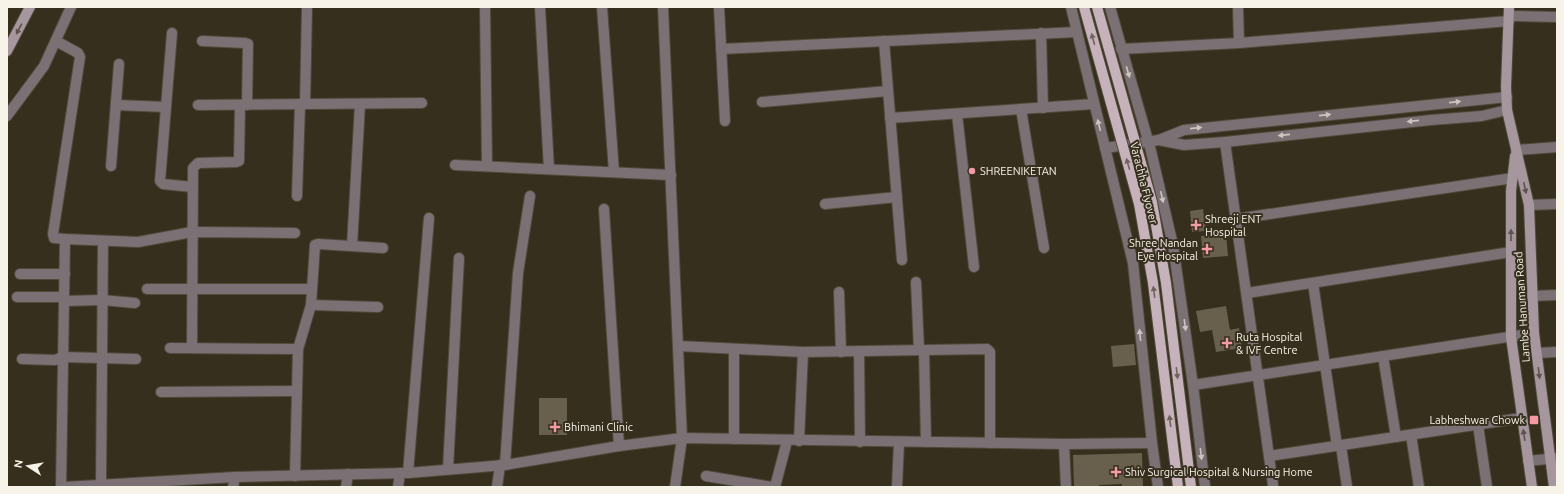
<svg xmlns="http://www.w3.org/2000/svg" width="1564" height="494" viewBox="0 0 1564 494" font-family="Ubuntu,sans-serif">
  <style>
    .building { fill: #685f4d }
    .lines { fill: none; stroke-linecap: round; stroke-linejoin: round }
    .minor-casing { stroke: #514a3a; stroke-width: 12 }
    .tertiary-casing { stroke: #514a3a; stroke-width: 12 }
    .secondary-casing { stroke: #514a3a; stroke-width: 12 }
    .minor { stroke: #7b7175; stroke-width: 10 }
    .tertiary { stroke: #7b7175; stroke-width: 10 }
    .secondary { stroke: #a6969d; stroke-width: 10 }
    .primary-bridge-casing { stroke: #514a3a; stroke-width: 12; stroke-linecap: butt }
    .primary-bridge { stroke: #c6b2bb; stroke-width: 10 }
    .oneway { fill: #5d534a }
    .oneway2 { fill: #70635d }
    .oneway3 { fill: #ccc6c0 }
    .poi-dot { fill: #f49aa5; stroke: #362f1e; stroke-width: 1.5 }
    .labels { text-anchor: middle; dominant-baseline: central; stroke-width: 4; stroke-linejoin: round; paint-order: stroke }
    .poi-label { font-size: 11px; fill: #f8f3e8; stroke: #362f1e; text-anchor: start }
    .street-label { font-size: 11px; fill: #f8f3e8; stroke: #362f1e }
  </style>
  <rect width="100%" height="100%" fill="#362f1e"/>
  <g class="building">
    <path d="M1203 209 1206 231 1192 232 1190 211Z"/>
    <path d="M1226 234 1228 256 1203 258 1201 236Z"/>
    <path d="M1226 306 1230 330 1239 328 1242 348 1216 352 1212 330 1200 332 1196 311Z"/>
    <path d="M1134 344 1136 365 1113 367 1111 346Z"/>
    <rect x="539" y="398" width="28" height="37"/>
    <path d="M1142 453 1143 487H1122V484L1099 485V487H1074L1073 455Z"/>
  </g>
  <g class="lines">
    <g class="minor-casing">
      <g id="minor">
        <path d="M485 7 487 166"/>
        <path d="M540 7 549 169"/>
        <path d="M602 7 614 172"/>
        <path d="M663 7 682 438 675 487"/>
        <path d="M719 7 725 121"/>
        <path d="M1238 7 1239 43"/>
        <path d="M1509 16 1557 17"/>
        <path d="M172 33 160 181 163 184 192 187"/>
        <path d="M1041 33 1043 108"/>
        <path d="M56 41 78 53 80 57 53 234 54 238 65 239 138 242 192 232 295 233"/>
        <path d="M202 41 245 43 248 44 247 105"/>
        <path d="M884 41 902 260"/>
        <path d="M721 49 1077 32"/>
        <path d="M1121 49 1239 43 1509 21"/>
        <path d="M762 102 888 91"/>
        <path d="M305 104 307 7"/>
        <path d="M116 105 166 107"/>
        <path d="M198 105 422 103"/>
        <path d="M1021 109 1044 248"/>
        <path d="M957 114 974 267"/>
        <path d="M890 118 1094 104"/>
        <path d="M1225 142 1273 485"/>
        <path d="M1516 150 1557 147"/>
        <path d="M455 165 671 175"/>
        <path d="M111 166 119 64"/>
        <path d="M297 196 300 104"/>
        <path d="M825 204 897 197"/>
        <path d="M1529 205 1557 204"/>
        <path d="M604 209 619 446"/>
        <path d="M1236 219 1513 178"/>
        <path d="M352 246 360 104"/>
        <path d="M20 274H65"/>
        <path d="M916 282 919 350"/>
        <path d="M1313 283 1337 446"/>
        <path d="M147 289H311"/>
        <path d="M839 292 841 352"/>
        <path d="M1247 293 1511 252"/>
        <path d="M1531 296 1557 295"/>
        <path d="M17 297H64"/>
        <path d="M64 301 102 300 135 303"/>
        <path d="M311 305 378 307"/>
        <path d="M678 346 803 352 987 349 990 352V443"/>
        <path d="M170 348 298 349"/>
        <path d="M192 348 193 168 198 163 236 162 239 161 240 105"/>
        <path d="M924 350 926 442"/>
        <path d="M859 351 860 442"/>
        <path d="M1536 353 1557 352"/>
        <path d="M1383 356 1396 437"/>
        <path d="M22 359 55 360 63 357 136 359"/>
        <path d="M1193 385 1534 333"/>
        <path d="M161 392 296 391"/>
        <path d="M1478 425 1487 487"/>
        <path d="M1411 435 1419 487"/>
        <path d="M734 439V349"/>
        <path d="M799 441 803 352"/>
        <path d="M1064 444 1066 487"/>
        <path d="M1341 446 1347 487"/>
        <path d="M1269 456 1521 418"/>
        <path d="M1528 461 1557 458"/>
        <path d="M505 465 518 273 530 196"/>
        <path d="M448 469 459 258"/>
        <path d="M408 473 429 218"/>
        <path d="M295 476 298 349 311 305 315 245 318 244 383 248"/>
        <path d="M706 476 772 487"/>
        <path d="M101 485 103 241"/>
        <path d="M61 487 65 239"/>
        <path d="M233 487 235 477"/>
        <path d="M346 487 348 474"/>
        <path d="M398 487 400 473"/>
        <path d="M497 487 500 465"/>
        <path d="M775 487 787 441"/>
        <path d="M897 487 899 442"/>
      </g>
    </g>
    <g class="tertiary-casing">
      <g id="tertiary">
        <path d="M1071 7 1133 263 1152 443 1158 487"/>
        <path d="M1110 7 1151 151 1173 245 1193 385 1205 487"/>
        <path d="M7 116 44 66 71 7"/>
        <path d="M1159 140 1184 145 1225 142 1431 120 1482 116 1507 110"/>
        <path d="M1105 148 1159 140 1184 130 1507 97"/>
        <path d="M64 487 235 477 408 473 505 465 619 446 682 438 1064 444 1152 443"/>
      </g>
    </g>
    <g class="secondary-casing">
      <g id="secondary">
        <path d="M1509 7 1506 87 1507 110 1529 205 1534 333 1554 487"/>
        <path d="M7 51 30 7"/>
        <path d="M1515 156 1511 191V337L1532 487"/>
      </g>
    </g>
    <use href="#minor" class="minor"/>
    <use href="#tertiary" class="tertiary"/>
    <use href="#secondary" class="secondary"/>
    <g class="primary-bridge-casing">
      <g id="primary-bridge">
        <path d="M1084 7 1139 204 1153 283 1178 487"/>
        <path d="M1097 7 1152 202 1166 283 1191 487"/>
      </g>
    </g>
    <use href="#primary-bridge" class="primary-bridge"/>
  </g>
  <defs><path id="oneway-solid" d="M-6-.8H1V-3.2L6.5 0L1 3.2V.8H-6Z"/></defs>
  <g class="oneway">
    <use href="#oneway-solid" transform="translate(19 29) rotate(118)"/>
    <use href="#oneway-solid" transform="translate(1525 188) rotate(78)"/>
    <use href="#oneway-solid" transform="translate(1511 235) rotate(-90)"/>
    <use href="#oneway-solid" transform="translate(1539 373) rotate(83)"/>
    <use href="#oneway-solid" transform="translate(1524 435) rotate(-99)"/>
  </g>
  <g class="oneway2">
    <use href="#oneway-solid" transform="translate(1093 39) rotate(-106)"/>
    <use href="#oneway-solid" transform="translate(1128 164) rotate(-106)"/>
    <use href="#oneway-solid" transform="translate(1154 292) rotate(-97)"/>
    <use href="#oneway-solid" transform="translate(1177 373) rotate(83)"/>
    <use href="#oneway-solid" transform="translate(1170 421) rotate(-97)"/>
  </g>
  <g class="oneway3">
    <use href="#oneway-solid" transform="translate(1128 72) rotate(74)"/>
    <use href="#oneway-solid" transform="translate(1455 102) rotate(-6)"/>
    <use href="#oneway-solid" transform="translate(1325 115) rotate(-6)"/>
    <use href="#oneway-solid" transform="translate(1413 121) rotate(174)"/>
    <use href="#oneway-solid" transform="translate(1099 125) rotate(-104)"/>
    <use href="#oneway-solid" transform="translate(1196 128) rotate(-6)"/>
    <use href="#oneway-solid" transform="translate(1284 135) rotate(174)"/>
    <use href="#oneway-solid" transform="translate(1162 197) rotate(77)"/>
    <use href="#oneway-solid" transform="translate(1185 325) rotate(82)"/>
    <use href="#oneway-solid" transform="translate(1140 335) rotate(-96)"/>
    <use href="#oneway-solid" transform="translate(1201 454) rotate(83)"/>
  </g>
  <g class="poi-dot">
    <circle cx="972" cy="171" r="4"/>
    <path d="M1194 219h4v4h4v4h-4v4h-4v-4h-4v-4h4z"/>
    <path d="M1205 243h4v4h4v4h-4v4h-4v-4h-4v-4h4z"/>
    <path d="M1225 337h4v4h4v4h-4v4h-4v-4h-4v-4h4z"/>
    <rect x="1529" y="415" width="10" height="10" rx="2"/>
    <path d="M553 421h4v4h4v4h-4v4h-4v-4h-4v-4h4z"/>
    <path d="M1114 466h4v4h4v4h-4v4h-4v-4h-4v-4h4z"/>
  </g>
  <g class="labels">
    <g class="poi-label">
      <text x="980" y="171">SHREENIKETAN</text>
      <text x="1205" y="219">Shreeji ENT<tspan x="1205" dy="13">Hospital</tspan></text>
      <text x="1198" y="243" text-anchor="end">Shree Nandan<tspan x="1198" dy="13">Eye Hospital</tspan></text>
      <text x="1236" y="337">Ruta Hospital<tspan x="1236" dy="13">&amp; IVF Centre</tspan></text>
      <text x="1525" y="420" text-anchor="end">Labheshwar Chowk</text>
      <text x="564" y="427">Bhimani Clinic</text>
      <text x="1125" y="472">Shiv Surgical Hospital &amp; Nursing Home</text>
    </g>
    <g class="street-label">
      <text transform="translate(1144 183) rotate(76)">Varachha Flyover</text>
      <text transform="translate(1522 307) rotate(-94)">Lambe Hanuman Road</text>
    </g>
  </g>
  <rect width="1564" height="494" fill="none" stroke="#f8f3e8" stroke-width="16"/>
  <g transform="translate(28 466) rotate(282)" stroke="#362f1e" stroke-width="3" paint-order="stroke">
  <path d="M0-3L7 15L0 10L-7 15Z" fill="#f8f3e8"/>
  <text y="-6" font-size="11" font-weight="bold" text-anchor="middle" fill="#f8f3e8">N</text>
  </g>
</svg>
